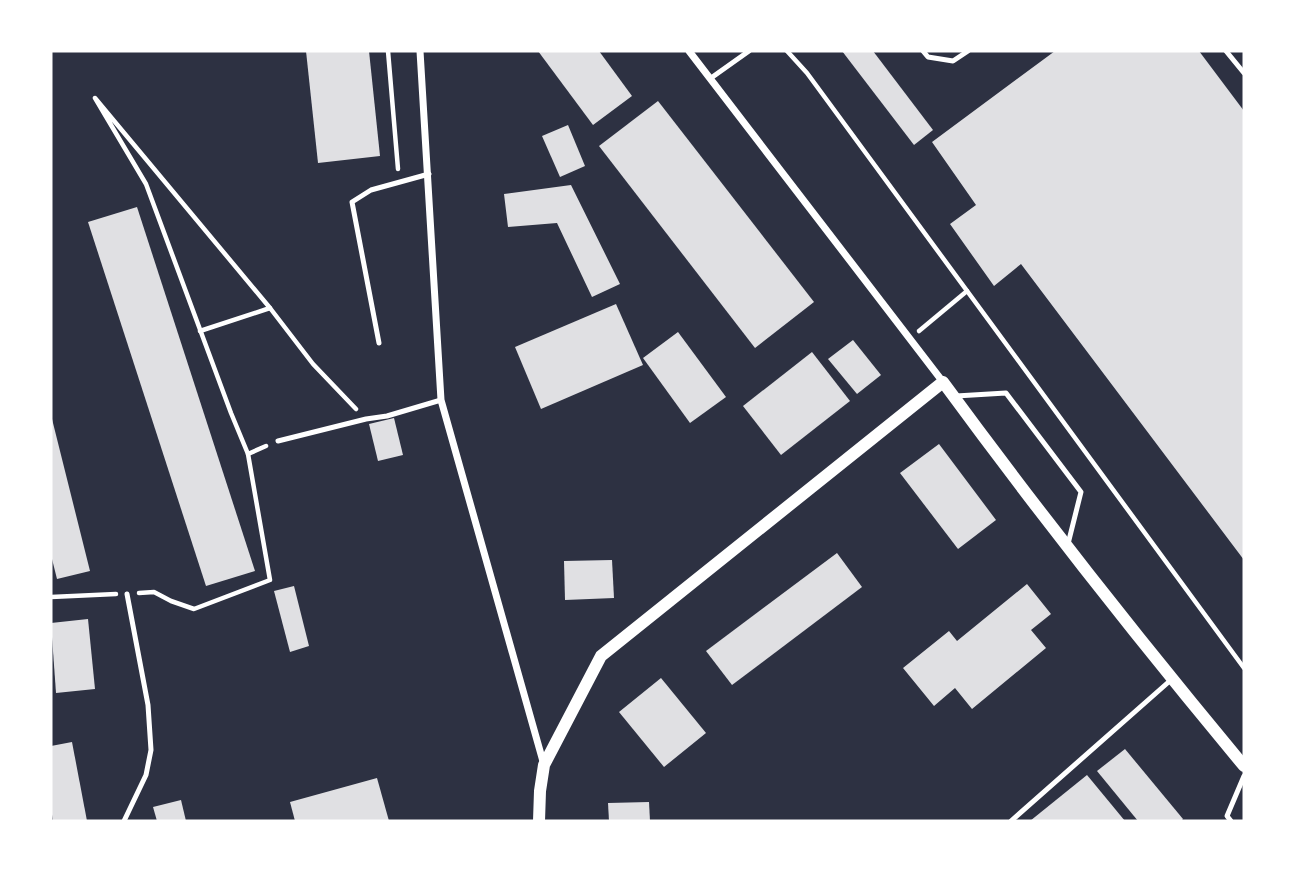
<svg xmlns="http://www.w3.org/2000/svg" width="1295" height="872" viewBox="0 0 1295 872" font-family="'PT Sans',sans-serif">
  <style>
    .building { fill: #e0e0e3 }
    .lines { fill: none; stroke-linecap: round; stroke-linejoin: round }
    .path { stroke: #fff; stroke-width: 4.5 }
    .service { stroke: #fff; stroke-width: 5 }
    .minor { stroke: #fff; stroke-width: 7 }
    .tertiary { stroke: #fff; stroke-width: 12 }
  </style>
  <rect width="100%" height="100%" fill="#2d3142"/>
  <g class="building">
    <path d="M306 51H369L380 156 318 163Z"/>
    <path d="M538 51H599L632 96 593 125Z"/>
    <path d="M842 51H873L933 130 914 145Z"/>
    <path d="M1055 51H1199L1244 111V560L1021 264 994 286 950 224 976 205 932 142Z"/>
    <path d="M658 101 814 302 755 348 599 146Z"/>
    <path d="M568 125 585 166 560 177 542 136Z"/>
    <path d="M571 185 620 284 592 297 557 223 508 227 504 194Z"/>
    <path d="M137 207 255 571 206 586 88 222Z"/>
    <path d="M616 304 643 365 541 409 515 347Z"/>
    <path d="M678 332 726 397 690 423 643 358Z"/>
    <path d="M853 340 881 375 857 394 828 359Z"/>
    <path d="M812 352 850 401 781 455 743 406Z"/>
    <path d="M51 415 90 571 57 579 51 555Z"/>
    <path d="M394 418 403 455 378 461 369 424Z"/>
    <path d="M939 444 996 520 958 549 900 473Z"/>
    <path d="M837 553 862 587 732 685 706 651Z"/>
    <path d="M612 560 614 598 565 600 564 561Z"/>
    <path d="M1027 584 1051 614 1031 630 1046 648 972 709 955 688 934 706 903 668 949 631 957 641Z"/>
    <path d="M294 586 309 646 290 652 274 591Z"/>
    <path d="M88 619 95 689 56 693 51 623Z"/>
    <path d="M661 678 706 733 664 767 619 712Z"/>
    <path d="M72 742 87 821H53L51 808V746Z"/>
    <path d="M1125 749 1183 819 1181 821H1138L1097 771Z"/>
    <path d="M1087 775 1125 821H1030Z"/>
    <path d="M377 778 389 821H295L290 802Z"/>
    <path d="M181 800 186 821H157L153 807Z"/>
    <path d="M649 802 650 821H609L608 803Z"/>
  </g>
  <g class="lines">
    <g class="path">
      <path d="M388 51 398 169"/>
      <path d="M787 51 807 73 1244 668"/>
      <path d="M200 331 270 308"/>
      <path d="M919 331 967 291"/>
      <path d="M266 446 248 454 231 413 146 184 95 98 270 308 313 364 356 409"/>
      <path d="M139 593 154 592 171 601 194 609 270 580 248 454"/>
      <path d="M51 597 116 594"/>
    </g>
    <g class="service">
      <path d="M923 51 928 57 953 61 968 51"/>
      <path d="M1226 51 1244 73"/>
      <path d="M711 78 749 51"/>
      <path d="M379 343 352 202 371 190 429 174"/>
      <path d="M956 396 1006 393 1081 492 1068 544"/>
      <path d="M278 441 366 419 387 416 441 400"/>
      <path d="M124 821 146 775 151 750 148 705 127 594"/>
      <path d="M1011 821 1172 679"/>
      <path d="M1231 821 1227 816 1244 776"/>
    </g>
    <g class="minor">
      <path d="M420 51 441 400 544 765"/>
      <path d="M689 51 943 382"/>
    </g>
    <path class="tertiary" d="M539 821 540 791 544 765 601 656 943 382C1039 513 1140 641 1244 766"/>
  </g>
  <rect width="1295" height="872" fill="none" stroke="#ffffff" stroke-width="105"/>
</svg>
